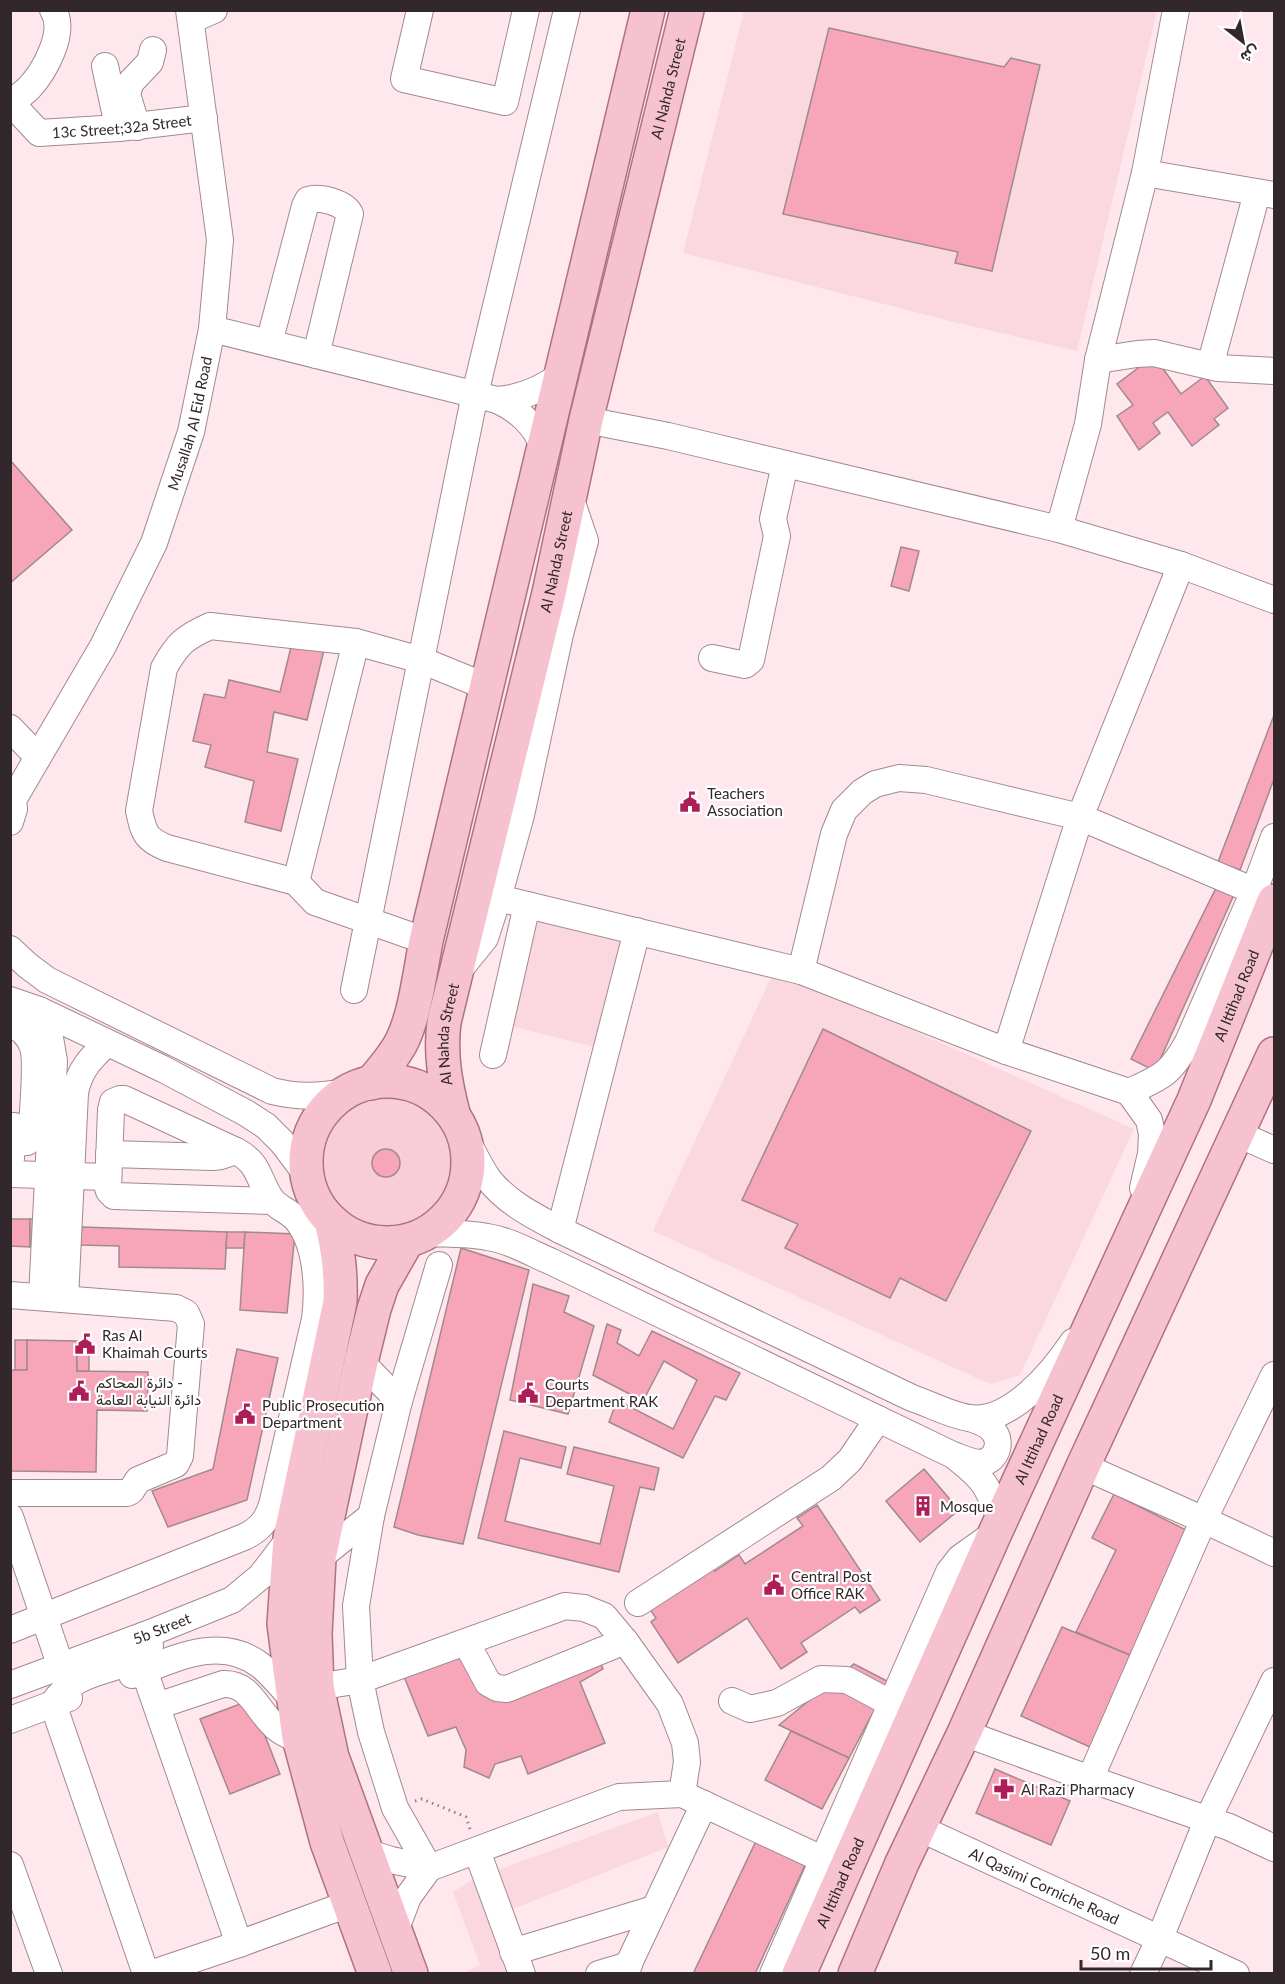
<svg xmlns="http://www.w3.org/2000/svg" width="1285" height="1984" viewBox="0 0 1285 1984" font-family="Lato,Vazirmatn,sans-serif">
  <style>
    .built { fill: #fbd7df }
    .green { fill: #f8cdd7 }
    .building { fill: #f7a6ba; stroke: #a2898e; stroke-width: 1.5 }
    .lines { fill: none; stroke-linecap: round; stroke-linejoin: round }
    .minor-casing { stroke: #a2898e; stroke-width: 28 }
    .major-casing { stroke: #ae7281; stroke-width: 36 }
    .path { stroke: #8f7f83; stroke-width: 3; stroke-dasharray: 1.5 4.5; stroke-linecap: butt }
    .minor { stroke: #fff; stroke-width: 26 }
    .major { stroke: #f6c2d0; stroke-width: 33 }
    .labels { text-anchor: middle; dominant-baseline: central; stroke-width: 4.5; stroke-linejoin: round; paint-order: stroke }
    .street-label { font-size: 15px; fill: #32282b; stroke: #fff }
    .poi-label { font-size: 15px; fill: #32282b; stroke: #fff; text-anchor: start }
  </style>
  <rect width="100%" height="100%" fill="#ffe8ed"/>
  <g class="built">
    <path d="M744 11H1157L1077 351 958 323 683 253Z"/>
    <path d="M541 911 625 932 595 1047 511 1026Z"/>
    <path d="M775 969 1134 1129 1020 1375 990 1384 653 1231Z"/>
    <path d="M658 1812 668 1847 498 1915 520 1973H463L480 1965 453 1892 473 1879Z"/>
  </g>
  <circle class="green" cx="387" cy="1162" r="63"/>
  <g class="building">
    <path d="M829 28 1004 67 1011 58 1040 65 992 271 955 263 958 252 783 214Z"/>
    <path d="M1154 356 1181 394 1205 376 1228 408 1214 419 1219 425 1192 446 1168 412 1153 423 1160 433 1139 450 1117 416 1133 405 1117 384Z"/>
    <path d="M10 460 72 530 10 583Z"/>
    <path d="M901 547 919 551 909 591 891 586Z"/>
    <path d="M292 643 324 650 307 720 274 712 267 752 298 759 281 831 245 822 254 781 205 767 211 745 193 741 204 694 225 698 229 680 280 692Z"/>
    <path d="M1274 715V779L1240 870 1218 862Z"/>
    <path d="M1219 882 1237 888 1155 1071 1131 1059Z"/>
    <path d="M823 1029 1031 1131 946 1301 900 1278 890 1298 785 1248 798 1224 742 1200Z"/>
    <circle cx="386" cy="1163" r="14"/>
    <path d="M10 1219H30V1247L10 1246Z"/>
    <path d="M30 1219H38L43 1246 30 1247Z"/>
    <path d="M82 1227 227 1232 225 1269 119 1267V1246L80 1245Z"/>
    <path d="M227 1232H245L244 1248H226Z"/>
    <path d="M245 1232 295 1234 287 1313 240 1310Z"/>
    <path d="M461 1248 529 1270 463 1544 418 1535 394 1527Z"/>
    <path d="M533 1284 569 1296 564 1312 594 1326 568 1414 510 1400Z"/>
    <path d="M607 1324 621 1330 617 1343 639 1356 652 1331 740 1373 726 1400 715 1396 683 1458 609 1422 617 1400 673 1429 697 1380 664 1361 643 1401 593 1375Z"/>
    <rect x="15" y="1340" width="12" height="30"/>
    <path d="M27 1340 77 1341V1371L148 1372 147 1411 97 1410 96 1472 10 1471V1370H27Z"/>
    <rect x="77" y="1341" width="12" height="30"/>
    <path d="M237 1349 278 1358 247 1500 168 1527 152 1491 213 1469Z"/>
    <path d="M504 1431 566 1447 561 1468 520 1458 505 1521 600 1544 614 1486 567 1474 574 1447 659 1468 654 1490 640 1487 619 1572 478 1538Z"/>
    <path d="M924 1469 959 1510 920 1542 886 1501Z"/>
    <path d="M1114 1494 1190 1532 1132 1656 1076 1632 1116 1550 1092 1538Z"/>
    <path d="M817 1505 880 1600 860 1613 855 1607 801 1643 807 1652 781 1669 747 1618 678 1663 651 1622 656 1618 647 1605 708 1565 715 1571 739 1555 745 1564 803 1526 797 1518Z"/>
    <path d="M1062 1627 1132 1656 1092 1748 1021 1716Z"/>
    <path d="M480 1646 500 1694 597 1653 603 1669 580 1682 605 1743 528 1774 521 1756 495 1764 489 1778 464 1767 466 1750 456 1727 428 1736 403 1674Z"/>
    <path d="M854 1664 889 1682 849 1758 779 1725Z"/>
    <path d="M251 1700 280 1774 230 1794 200 1719Z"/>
    <path d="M791 1731 849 1758 822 1809 765 1780Z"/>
    <path d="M995 1769 1070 1801 1051 1845 976 1813Z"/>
    <path d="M756 1841 806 1863 755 1974H693Z"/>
  </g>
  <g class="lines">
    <g class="minor-casing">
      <g id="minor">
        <path d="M420 10 404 79 505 102 526 10"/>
        <path d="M191 20 214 10"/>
        <path d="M105 66 117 121"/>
        <path id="s1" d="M11 103 39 133 119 128 204 118"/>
        <path d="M10 104C16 98 23 94 29 88 44 72 67 32 53 10"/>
        <path d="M137 127 127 94 131 82 150 62 153 50"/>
        <path d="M1145 173 1274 195"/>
        <path d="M212 329 497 400C519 410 534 424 544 447"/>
        <path d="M269 343 305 206 308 200C320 196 345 203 350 214L316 355"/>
        <path d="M1098 360 1137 354 1154 353 1218 368 1274 371"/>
        <path d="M1210 366 1257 193"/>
        <path d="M497 400C522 398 542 390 562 374"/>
        <path d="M586 420 668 436 1059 529 1181 565 1274 600"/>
        <path d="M1059 529 1088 424 1098 360 1145 173 1176 10"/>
        <path d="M712 658 745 665 751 660 777 536 773 519 785 464"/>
        <path d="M10 728 38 757"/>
        <path id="s2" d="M10 822 14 809 13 800 103 646 154 543 191 432 212 329 220 240 189 10"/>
        <path d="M296 882 356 642"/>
        <path d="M498 898 801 971 1006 1051 1129 1092 1149 1120 1152 1134 1151 1154 1143 1188"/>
        <path d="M426 941 315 902 296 882 167 848C145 839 144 833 139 811L164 668C178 643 184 638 210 626L356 642 421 660 487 687"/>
        <path d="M10 949 27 965 47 980 272 1091C300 1098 319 1096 347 1092"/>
        <path d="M459 970 485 938 498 898 521 815 560 634 585 541 569 494"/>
        <path d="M801 971 834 834 844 810 862 792 875 784 899 778 926 780 1080 817 1254 891"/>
        <path d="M354 990 475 394 567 10"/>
        <path d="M10 1000 39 1010 163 1069 246 1113 266 1126 282 1142 307 1175"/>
        <path d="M39 1010 50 1038 54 1061 42 1297"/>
        <path d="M10 1023C21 1028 29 1036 33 1047 38 1064 32 1119 31 1139L27 1142 12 1143"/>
        <path d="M1006 1051 1080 817 1181 565"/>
        <path d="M493 1055 527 905"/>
        <path d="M1129 1092C1161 1077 1170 1075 1188 1042L1254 891 1274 837"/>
        <path d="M1238 1134 1274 1150"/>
        <path d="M466 1139C473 1152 479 1165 487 1177 505 1202 534 1216 560 1230L912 1398C930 1404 950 1415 969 1418 1010 1424 1053 1372 1073 1342"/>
        <path d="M109 1154 213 1157 221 1156 236 1151"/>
        <path d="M10 1168 14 1126"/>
        <path d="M10 1174 108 1177"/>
        <path d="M560 1230 637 931"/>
        <path d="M426 1233C446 1234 467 1233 487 1237 509 1240 531 1253 552 1262L953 1455C984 1479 987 1484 1001 1521"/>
        <path d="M10 1295 176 1308 186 1313 191 1324 180 1456 176 1464 138 1480 131 1491 127 1493H10"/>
        <path d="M65 1299 75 1093C79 1070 91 1058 107 1043"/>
        <path d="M361 1362 399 1401"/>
        <path d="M956 1456C963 1459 971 1462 979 1463 995 1463 1003 1444 994 1432 989 1424 978 1421 970 1418"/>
        <path d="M1083 1466C1147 1495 1211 1522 1274 1553"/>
        <path d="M10 1517 61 1667"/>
        <path d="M319 1558 371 1516"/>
        <path d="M638 1603 831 1478 850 1460 878 1419"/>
        <path d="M10 1630 244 1537C259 1530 267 1521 272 1505L315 1319C319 1288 317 1245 297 1220 290 1211 277 1208 271 1199 258 1180 260 1163 236 1151L124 1099H120L113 1102 111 1110 108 1188 109 1191 114 1196 272 1201"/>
        <path d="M145 1635 150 1646 146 1656C114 1671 72 1671 53 1704L146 1974"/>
        <path d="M466 1642 488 1683 497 1688 507 1689 625 1641"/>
        <path d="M144 1670 239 1944"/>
        <path d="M132 1675C173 1660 219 1634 260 1665 272 1674 282 1688 293 1699"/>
        <path id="s3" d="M10 1685 145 1635 232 1600 261 1576 290 1538"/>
        <path d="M317 1687 360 1680 565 1606 584 1608 604 1616 625 1641 670 1704 685 1743 687 1762 682 1794"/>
        <path d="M732 1701 750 1709 777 1703 821 1679 847 1680 892 1704"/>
        <path d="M157 1706 223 1684C259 1682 259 1732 299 1738"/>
        <path d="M10 1720 69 1698"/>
        <path d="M964 1733 1090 1779 1229 1827 1274 1848"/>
        <path d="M1090 1779 1204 1519 1274 1375"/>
        <path id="s4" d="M919 1828 1236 1974"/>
        <path d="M477 1851 522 1974"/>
        <path d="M366 1852 391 1860 429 1868 619 1797 682 1794 824 1860"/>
        <path d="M10 1865 49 1974"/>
        <path d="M429 1868 395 1808 371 1732 360 1680 356 1606 371 1516 399 1401 439 1265"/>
        <path d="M395 1931 408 1897 429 1868"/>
        <path d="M513 1952 654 1909"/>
        <path d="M150 1974 239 1944 348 1904"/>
        <path d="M599 1974 629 1965"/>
        <path d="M624 1974 704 1804"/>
        <path d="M773 1974 949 1572 960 1558 995 1533"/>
        <path d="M1143 1974 1160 1938 1207 1821 1274 1681"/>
      </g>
    </g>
    <g class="major-casing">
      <g id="major">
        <circle cx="387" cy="1162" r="81"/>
        <path d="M371 1083C382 1070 394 1057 402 1041 415 1015 420 972 426 941L648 10"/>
        <path id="s5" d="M453 1113C445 1082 440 1054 444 1022L549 593 586 420 687 10"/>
        <path d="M331 1221C338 1250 341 1272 340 1302L290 1538 284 1624 299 1738 327 1842 375 1974"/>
        <path d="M407 1241 382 1285 374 1309 361 1362 319 1558 315 1634 317 1687 332 1757 411 1974"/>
        <path id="s6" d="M799 1974 995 1533 1194 1100 1274 901"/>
        <path d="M855 1974 902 1863 964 1733 1083 1466 1274 1054"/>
      </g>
    </g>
    <path class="path" d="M415 1801 422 1799 466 1817 471 1832"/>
    <use href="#minor" class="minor"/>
    <use href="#major" class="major"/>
  </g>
  <defs>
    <g id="civic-bare" transform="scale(1.62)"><path d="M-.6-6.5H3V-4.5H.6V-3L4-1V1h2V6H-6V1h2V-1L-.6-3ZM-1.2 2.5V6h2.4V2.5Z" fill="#ad1e58" stroke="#fff" stroke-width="2.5" paint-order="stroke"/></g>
    <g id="building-bare" transform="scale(1.62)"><path d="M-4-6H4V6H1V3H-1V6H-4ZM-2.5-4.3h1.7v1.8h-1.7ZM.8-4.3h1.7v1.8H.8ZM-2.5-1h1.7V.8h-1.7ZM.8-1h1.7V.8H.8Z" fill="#ad1e58" stroke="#fff" stroke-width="2.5" paint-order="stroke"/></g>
    <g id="pharmacy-bare" transform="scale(1.62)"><path d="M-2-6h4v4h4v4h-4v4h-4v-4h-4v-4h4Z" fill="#ad1e58" stroke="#fff" stroke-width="2.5" paint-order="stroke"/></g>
  </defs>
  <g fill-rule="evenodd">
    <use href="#civic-bare" x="690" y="802"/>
    <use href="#civic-bare" x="85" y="1344"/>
    <use href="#civic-bare" x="79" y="1391"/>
    <use href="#civic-bare" x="528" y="1393"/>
    <use href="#civic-bare" x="245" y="1414"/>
    <use href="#building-bare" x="923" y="1506"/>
    <use href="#civic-bare" x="774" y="1585"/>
    <use href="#pharmacy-bare" x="1004" y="1789"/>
  </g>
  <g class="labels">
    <g class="street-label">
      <text stroke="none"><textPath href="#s5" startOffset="1052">Al Nahda Street</textPath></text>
      <text stroke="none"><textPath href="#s1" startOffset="124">13c Street;32a Street</textPath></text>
      <text stroke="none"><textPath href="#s2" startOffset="441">Musallah Al Eid Road</textPath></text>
      <text stroke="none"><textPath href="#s5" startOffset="566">Al Nahda Street</textPath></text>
      <text stroke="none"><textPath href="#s6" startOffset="1072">Al Ittihad Road</textPath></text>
      <text stroke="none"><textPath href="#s5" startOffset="80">Al Nahda Street</textPath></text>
      <text stroke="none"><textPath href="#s6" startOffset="586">Al Ittihad Road</textPath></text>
      <text stroke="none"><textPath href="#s3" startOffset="162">5b Street</textPath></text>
      <text stroke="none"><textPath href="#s6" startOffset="100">Al Ittihad Road</textPath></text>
      <text stroke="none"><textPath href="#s4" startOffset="138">Al Qasimi Corniche Road</textPath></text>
    </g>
    <g class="poi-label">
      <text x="707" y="793">Teachers<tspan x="707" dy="17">Association</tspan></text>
      <text x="102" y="1335">Ras Al<tspan x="102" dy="17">Khaimah Courts</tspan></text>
      <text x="96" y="1382">دائرة المحاكم -<tspan x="96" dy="17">دائرة النيابة العامة</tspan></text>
      <text x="545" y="1384">Courts<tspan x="545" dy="17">Department RAK</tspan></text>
      <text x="262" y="1405">Public Prosecution<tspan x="262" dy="17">Department</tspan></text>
      <text x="940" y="1506">Mosque</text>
      <text x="791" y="1576">Central Post<tspan x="791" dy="17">Office RAK</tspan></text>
      <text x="1021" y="1789">Al Razi Pharmacy</text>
    </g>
  </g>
  <rect width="1285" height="1984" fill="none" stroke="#32282b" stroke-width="24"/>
  <g transform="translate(1243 42) rotate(149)" stroke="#ffffff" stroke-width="4.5" paint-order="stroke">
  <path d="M0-4.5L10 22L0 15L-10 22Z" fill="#32282b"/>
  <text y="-9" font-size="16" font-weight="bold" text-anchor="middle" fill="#32282b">ش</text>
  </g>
  <path d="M1081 1960v9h130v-9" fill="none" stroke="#32282b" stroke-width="3"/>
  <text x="1090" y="1960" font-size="18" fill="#32282b" stroke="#ffffff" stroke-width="4.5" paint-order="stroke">50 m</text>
</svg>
